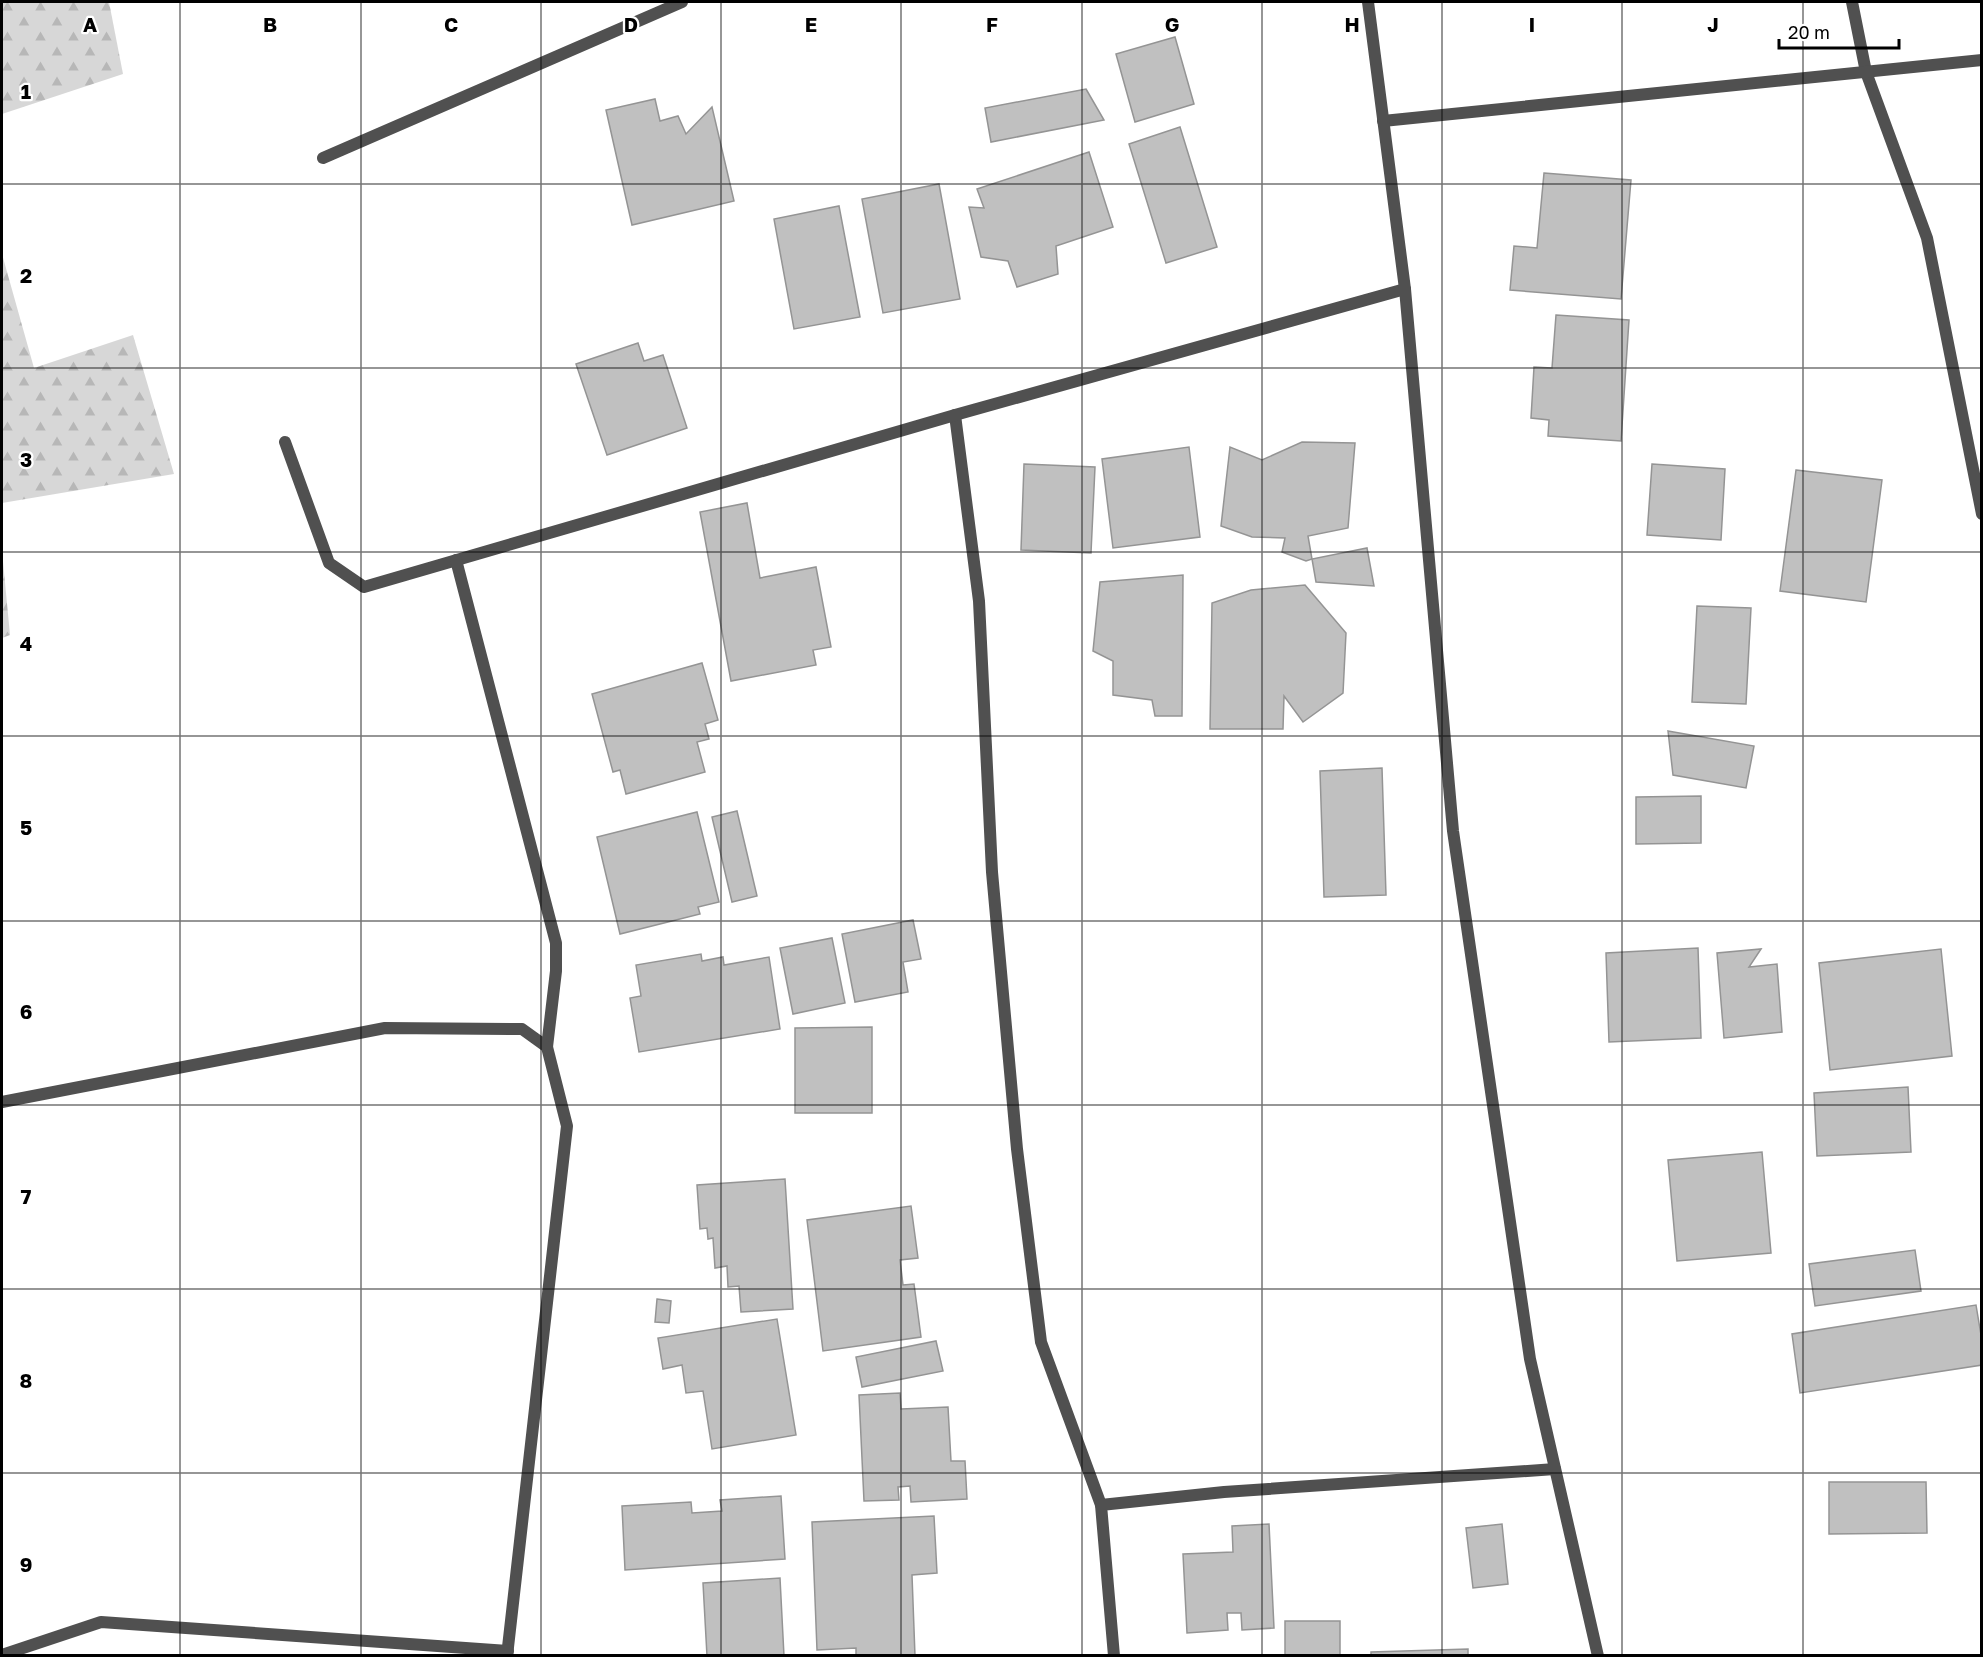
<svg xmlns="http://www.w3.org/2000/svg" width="1983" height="1657" viewBox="0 0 1983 1657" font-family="'Golos Text',sans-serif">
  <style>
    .forest { fill: url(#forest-firs) }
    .building { fill: #c0c0c0; stroke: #949494; stroke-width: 1.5 }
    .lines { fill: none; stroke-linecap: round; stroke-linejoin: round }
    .minor { stroke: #505050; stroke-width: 12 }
    .tertiary { stroke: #505050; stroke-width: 12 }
    .grid { fill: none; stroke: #000; stroke-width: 1.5; stroke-opacity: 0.55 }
    .grid-label { font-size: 20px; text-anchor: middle; font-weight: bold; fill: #000; stroke: #fff; stroke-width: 4.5; stroke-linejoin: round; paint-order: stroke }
  </style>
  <defs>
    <pattern id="forest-firs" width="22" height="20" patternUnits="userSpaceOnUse" patternTransform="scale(1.5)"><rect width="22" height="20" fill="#d7d7d7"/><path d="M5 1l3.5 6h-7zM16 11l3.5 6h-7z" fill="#b7b7b7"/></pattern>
  </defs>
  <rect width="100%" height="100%" fill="#fff"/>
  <g class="forest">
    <path d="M2 2H109L123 74 2 114Z"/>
    <path d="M2 254 34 368 133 335 174 474 2 503Z"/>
    <path d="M2 551 10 635 2 638Z"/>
  </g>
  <g class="building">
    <path d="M1175 37 1194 104 1135 122 1116 54Z"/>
    <path d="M1086 89 1104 120 991 142 985 108Z"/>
    <path d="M655 99 660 121 678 116 686 134 712 107 734 201 632 225 606 110Z"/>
    <path d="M1180 127 1217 247 1166 263 1129 144Z"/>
    <path d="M1089 152 1113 227 1056 246 1058 274 1017 287 1008 261 981 257 969 207 984 208 977 189Z"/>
    <path d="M1544 173 1631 180 1621 299 1510 290 1514 246 1537 248Z"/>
    <path d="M939 184 960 299 883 313 862 199Z"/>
    <path d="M839 206 860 317 794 329 774 219Z"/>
    <path d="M1556 315 1629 320 1621 441 1548 436 1549 420 1531 418 1534 367 1552 368Z"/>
    <path d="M638 343 644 361 663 355 687 428 607 455 576 364Z"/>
    <path d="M1302 442 1355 443 1348 528 1308 536 1312 559 1306 561 1282 552 1285 538 1252 537 1221 526 1230 447 1262 460Z"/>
    <path d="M1189 447 1200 537 1113 548 1102 459Z"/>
    <path d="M1024 464 1095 467 1091 553 1021 550Z"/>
    <path d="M1652 464 1725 469 1721 540 1647 535Z"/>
    <path d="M1796 470 1882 480 1866 602 1780 591Z"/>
    <path d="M747 503 760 578 816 567 831 647 813 650 816 665 731 681 700 512Z"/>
    <path d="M1367 548 1374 586 1316 582 1312 559Z"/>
    <path d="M1183 575 1182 716H1155L1152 700 1113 695V661L1093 651 1100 582Z"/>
    <path d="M1305 585 1346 633 1343 693 1303 722 1284 696 1283 729H1210L1212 603 1251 590Z"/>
    <path d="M1697 606 1751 608 1746 704 1692 702Z"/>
    <path d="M702 663 718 720 705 724 709 739 697 742 705 772 626 794 620 770 613 772 592 694Z"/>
    <path d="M1668 731 1754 746 1746 788 1673 775Z"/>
    <path d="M1382 768 1386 895 1324 897 1320 771Z"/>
    <path d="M1701 796V843L1636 844V797Z"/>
    <path d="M737 811 757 896 732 902 712 817Z"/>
    <path d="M697 812 719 902 698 907 700 914 620 934 597 837Z"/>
    <path d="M913 920 921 959 903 962 908 992 855 1002 842 934Z"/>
    <path d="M832 938 845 1003 793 1014 780 948Z"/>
    <path d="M1698 948 1701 1038 1609 1042 1606 953Z"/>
    <path d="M1761 949 1749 967 1777 964 1782 1032 1724 1038 1717 953Z"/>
    <path d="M1941 949 1952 1056 1830 1070 1819 963Z"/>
    <path d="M701 954 702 961 723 957 724 965 769 957 780 1029 639 1052 630 998 641 996 636 965Z"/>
    <path d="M872 1027V1113H795V1028Z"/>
    <path d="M1908 1087 1911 1152 1817 1156 1814 1093Z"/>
    <path d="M1762 1152 1771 1253 1677 1261 1668 1160Z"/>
    <path d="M785 1179 793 1309 741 1312 739 1286 728 1287 727 1266 715 1268 713 1238 708 1239 707 1228 700 1229 697 1185Z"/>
    <path d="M911 1206 918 1258 900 1260 903 1285 914 1284 921 1337 823 1351 807 1220Z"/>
    <path d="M1915 1250 1921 1291 1815 1306 1809 1264Z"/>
    <path d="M657 1299 671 1301 669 1323 655 1322Z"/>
    <path d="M1976 1305 1982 1341V1365L1800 1393 1792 1334Z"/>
    <path d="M777 1319 796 1435 712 1449 703 1391 686 1393 682 1365 663 1369 658 1338Z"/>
    <path d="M936 1341 943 1371 862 1387 856 1357Z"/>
    <path d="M900 1393 901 1409 948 1407 951 1461H965L967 1499 911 1502 910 1486 898 1487 899 1500 864 1501 859 1395Z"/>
    <path d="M1829 1482H1926L1927 1533 1829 1534Z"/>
    <path d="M781 1496 785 1559 625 1570 622 1506 691 1502 692 1513 722 1511 720 1500Z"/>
    <path d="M934 1516 937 1573 912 1575 915 1656H856V1648L817 1650 812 1522Z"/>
    <path d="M1269 1524 1274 1628 1242 1630 1241 1613H1227L1228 1630 1187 1633 1183 1554 1233 1552 1232 1526Z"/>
    <path d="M1502 1524 1508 1584 1473 1588 1466 1528Z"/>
    <path d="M780 1578 784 1656H707L703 1583Z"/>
    <rect x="1285" y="1621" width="55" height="35"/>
    <path d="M1468 1649V1656H1371V1652Z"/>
  </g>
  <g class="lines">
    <g class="minor">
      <path d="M1852 2 1866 72 1927 238 1982 514"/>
      <path d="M1383 121 1982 60"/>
      <path d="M323 158 682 2"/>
      <path d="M955 415 979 601 992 872 1017 1149 1041 1342 1101 1505"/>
      <path d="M285 442 329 563 364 587 955 415 1405 289"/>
      <path d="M456 560 556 943V971L547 1047"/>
      <path d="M2 1102 385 1028 522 1029 547 1047 567 1126 507 1656"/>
      <path d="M2 1655 101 1622 508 1651"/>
      <path d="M1114 1656 1101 1505 1224 1492 1555 1469"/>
    </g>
    <path class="tertiary" d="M1368 2 1405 289 1453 831 1530 1359 1598 1656"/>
  </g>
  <path class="grid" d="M180 2V1656M361 2V1656M541 2V1656M721 2V1656M901 2V1656M1082 2V1656M1262 2V1656M1442 2V1656M1622 2V1656M1803 2V1656M2 184H1982M2 368H1982M2 552H1982M2 736H1982M2 921H1982M2 1105H1982M2 1289H1982M2 1473H1982"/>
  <g class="grid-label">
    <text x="90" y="32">A</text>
    <text x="270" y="32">B</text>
    <text x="451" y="32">C</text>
    <text x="631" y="32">D</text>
    <text x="811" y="32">E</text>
    <text x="992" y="32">F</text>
    <text x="1172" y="32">G</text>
    <text x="1352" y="32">H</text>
    <text x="1532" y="32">I</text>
    <text x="1713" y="32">J</text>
    <text x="26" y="99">1</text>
    <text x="26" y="283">2</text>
    <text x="26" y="467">3</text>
    <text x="26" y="651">4</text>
    <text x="26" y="835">5</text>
    <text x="26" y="1019">6</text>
    <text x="26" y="1204">7</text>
    <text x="26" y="1388">8</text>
    <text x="26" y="1572">9</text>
  </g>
  <rect width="1983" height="1657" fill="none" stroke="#000000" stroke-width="6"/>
  <path d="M1779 39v9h120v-9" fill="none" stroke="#000000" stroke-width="3"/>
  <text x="1788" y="39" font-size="18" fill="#000000" stroke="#ffffff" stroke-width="4.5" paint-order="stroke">20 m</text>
</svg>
